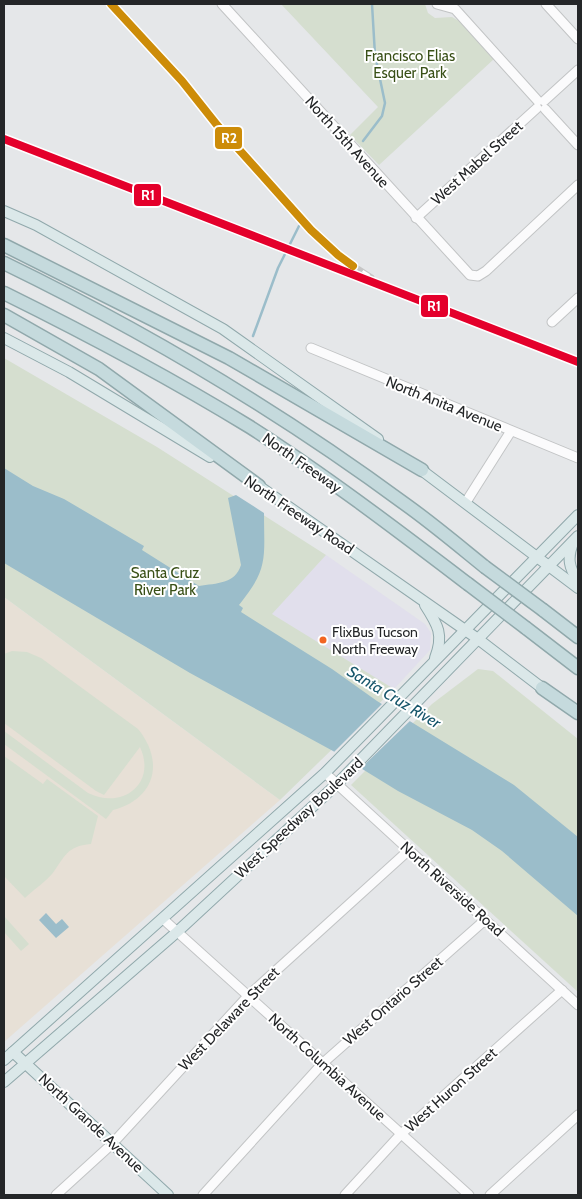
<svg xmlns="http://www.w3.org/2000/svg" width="582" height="1199" viewBox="0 0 582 1199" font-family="Cabin,sans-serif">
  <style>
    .commercial { fill: #e1dfec }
    .education { fill: #e7e0d6 }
    .green { fill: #d5decf }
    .water { fill: #9bbdca }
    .pier { fill: #e5e7e9 }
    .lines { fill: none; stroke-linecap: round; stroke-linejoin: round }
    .stream { stroke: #9bbdca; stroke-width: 2.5 }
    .minor-casing { stroke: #c2c4c5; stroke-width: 11 }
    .major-casing { stroke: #90a8ab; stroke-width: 12 }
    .highway-casing { stroke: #90a8ab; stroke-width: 15 }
    .minor { stroke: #fbfbfc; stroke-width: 9 }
    .major { stroke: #dbe8e9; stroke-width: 10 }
    .highway { stroke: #c5dadd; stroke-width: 12 }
    .rail-casing { stroke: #c6c6c6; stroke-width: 4.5 }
    .rail { stroke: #fff; stroke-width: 2.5; stroke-dasharray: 8; stroke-linecap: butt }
    .highway-bridge-casing { stroke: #90a8ab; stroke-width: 15; stroke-linecap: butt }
    .highway-bridge { stroke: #c5dadd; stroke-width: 12 }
    .rail-1-casing { stroke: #fff; stroke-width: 11 }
    .rail-2-casing { stroke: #fff; stroke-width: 11 }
    .rail-1 { stroke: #e4002b; stroke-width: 8 }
    .rail-2 { stroke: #cd8c08; stroke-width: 8 }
    .bus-dot { fill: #f26522; stroke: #fff; stroke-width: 2 }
    .labels { text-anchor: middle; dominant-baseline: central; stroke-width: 4; stroke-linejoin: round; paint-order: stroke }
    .bus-label { font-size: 14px; fill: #242628; stroke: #fff; text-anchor: start }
    .park-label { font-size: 15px; fill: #395017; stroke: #fff }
    .street-label { font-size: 15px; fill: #242628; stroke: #fff }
    .water-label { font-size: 16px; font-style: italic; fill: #17566b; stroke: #fff }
    .line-badge { stroke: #fff; stroke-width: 2 }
    .badge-label { font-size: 14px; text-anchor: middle; font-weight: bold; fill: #fff }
  </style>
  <rect width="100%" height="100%" fill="#e5e7e9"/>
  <path class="commercial" d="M326 555 425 624 431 633 430 650 394 689 271 614Z"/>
  <path class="education" d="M4 597 280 800 4 1042Z"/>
  <g class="green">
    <path d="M281 4H425L428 13 435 18 452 17 459 21 494 59 379 165 350 135 378 107Z"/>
    <path d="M4 358 157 447 326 555 272 614 394 689 280 800 4 597Z"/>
    <path d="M12 651 27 652 41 658 138 729C165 762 155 799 113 810L106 819 4 744V731L88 793C122 810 157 784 140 747L104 795 96 791 4 723V654Z"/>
    <path d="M478 669 493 671 578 739V992L351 785 432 704Z"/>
    <path d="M4 756 43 784 47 779 98 816 91 844C66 846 65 857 52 874 44 883 33 890 25 898L4 876Z"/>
    <path d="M4 916 29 944 21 951 4 932Z"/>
  </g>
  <g class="water">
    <path d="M4 468 33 486 64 499 144 546 142 550 199 586C217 583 235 584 241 565L228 498 236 495 264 513C264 558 269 568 239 605L243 608 241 612 332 669 377 701 514 785 578 837V916L502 851 472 830 398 791 333 751 190 673 4 563Z"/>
    <path d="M46 913 56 924 62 919 69 927 56 938 39 920Z"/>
  </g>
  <path class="pier" d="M384 702 412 719 360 769 333 753Z"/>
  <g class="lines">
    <g class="stream">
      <path d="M363 141 382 116 385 103 375 55 372 4"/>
      <path d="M253 336 278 268 299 226"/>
    </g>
    <g class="minor-casing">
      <g id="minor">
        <path d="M222 4 470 275 478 276 486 271 578 185"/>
        <path d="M437 4 455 9 538 101"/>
        <path d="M546 4 578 39"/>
        <path d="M544 101 578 70"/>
        <path d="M545 109 578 145"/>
        <path d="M416 218 537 108"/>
        <path d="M552 322 578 298"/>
        <path d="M311 348 578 458"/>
        <path d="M466 502 511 431"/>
        <path d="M325 773 578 1005"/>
        <path d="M163 919 469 1195"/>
        <path d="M56 1195 112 1144 249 995 409 850"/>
        <path d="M203 1195 323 1063 485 920"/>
        <path d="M345 1195 401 1134 562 990"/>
        <path d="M490 1195 578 1115"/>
      </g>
    </g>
    <g class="major-casing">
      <g id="major">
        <path d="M4 211 36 225 223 329 378 439"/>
        <path d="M4 338 69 372 210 457"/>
        <path d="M416 466 578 588"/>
        <path d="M253 482 478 639 546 691"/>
        <path d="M573 543C567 558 569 568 578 581"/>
        <path d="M425 605C438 625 444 635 435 658"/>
        <path d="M13 1052 168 1195"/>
        <path d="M4 1060 325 773 578 515"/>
        <path d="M4 1082 177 932 337 784 578 536"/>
      </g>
    </g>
    <g class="highway-casing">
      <g id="highway">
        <path d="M4 245 229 358 422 470"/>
        <path d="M4 263C144 331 279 411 405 504 433 524 459 546 485 567"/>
        <path d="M4 293C87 334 170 378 250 427 325 475 397 530 468 584"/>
        <path d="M4 315 99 369 259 486"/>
        <path d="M543 610 578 637"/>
        <path d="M526 628 578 668"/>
        <path d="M542 688 578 713"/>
      </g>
    </g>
    <use href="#minor" class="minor"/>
    <use href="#major" class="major"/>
    <use href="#highway" class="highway"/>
    <g class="rail-casing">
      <g id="rail">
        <path d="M111 4 182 81 217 125 311 230 338 255 372 277"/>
        <path d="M4 139 578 362"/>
      </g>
    </g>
    <use href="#rail" class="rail"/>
    <g class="highway-bridge-casing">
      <g id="highway-bridge">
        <path d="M485 567 543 610"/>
        <path d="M468 584 526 628"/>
      </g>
    </g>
    <use href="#highway-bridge" class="highway-bridge"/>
    <g class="rail-1-casing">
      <path id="rail-1" d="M4 139 578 362"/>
    </g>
    <g class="rail-2-casing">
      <path id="rail-2" d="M111 4 182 81 217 125 311 230 338 255 353 266"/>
    </g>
    <use href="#rail-1" class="rail-1"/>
    <use href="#rail-2" class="rail-2"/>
  </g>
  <circle class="bus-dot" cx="323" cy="640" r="4.5"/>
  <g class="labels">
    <g class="bus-label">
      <text x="332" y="632">FlixBus Tucson<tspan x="332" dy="17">North Freeway</tspan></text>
    </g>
    <g class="park-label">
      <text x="410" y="56">Francisco Elias<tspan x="410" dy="17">Esquer Park</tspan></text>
      <text x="165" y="573">Santa Cruz<tspan x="165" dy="17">River Park</tspan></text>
    </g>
    <g class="street-label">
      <text transform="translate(347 142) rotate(48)">North 15th Avenue</text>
      <text transform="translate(477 163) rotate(-42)">West Mabel Street</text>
      <text transform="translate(444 404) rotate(22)">North Anita Avenue</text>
      <text transform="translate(302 463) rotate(35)">North Freeway</text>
      <text transform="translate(299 515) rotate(34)">North Freeway Road</text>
      <text transform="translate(299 818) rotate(-43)">West Speedway Boulevard</text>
      <text transform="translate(452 889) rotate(42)">North Riverside Road</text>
      <text transform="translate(393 1001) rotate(-41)">West Ontario Street</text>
      <text transform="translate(229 1019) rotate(-46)">West Delaware Street</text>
      <text transform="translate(327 1067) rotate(42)">North Columbia Avenue</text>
      <text transform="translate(451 1090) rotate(-42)">West Huron Street</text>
      <text transform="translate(91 1123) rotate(43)">North Grande Avenue</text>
    </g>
    <g class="water-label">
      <text transform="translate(394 697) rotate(31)">Santa Cruz River</text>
    </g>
  </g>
  <g class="line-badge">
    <rect x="214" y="126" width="29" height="24" rx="5" fill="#cd8c08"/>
    <rect x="133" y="183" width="29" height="24" rx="5" fill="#e4002b"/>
    <rect x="420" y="294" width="29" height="24" rx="5" fill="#e4002b"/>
  </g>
  <g class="badge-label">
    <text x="229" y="143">R2</text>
    <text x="148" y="200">R1</text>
    <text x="434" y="311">R1</text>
  </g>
  <rect width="582" height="1199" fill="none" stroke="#242628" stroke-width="10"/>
</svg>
